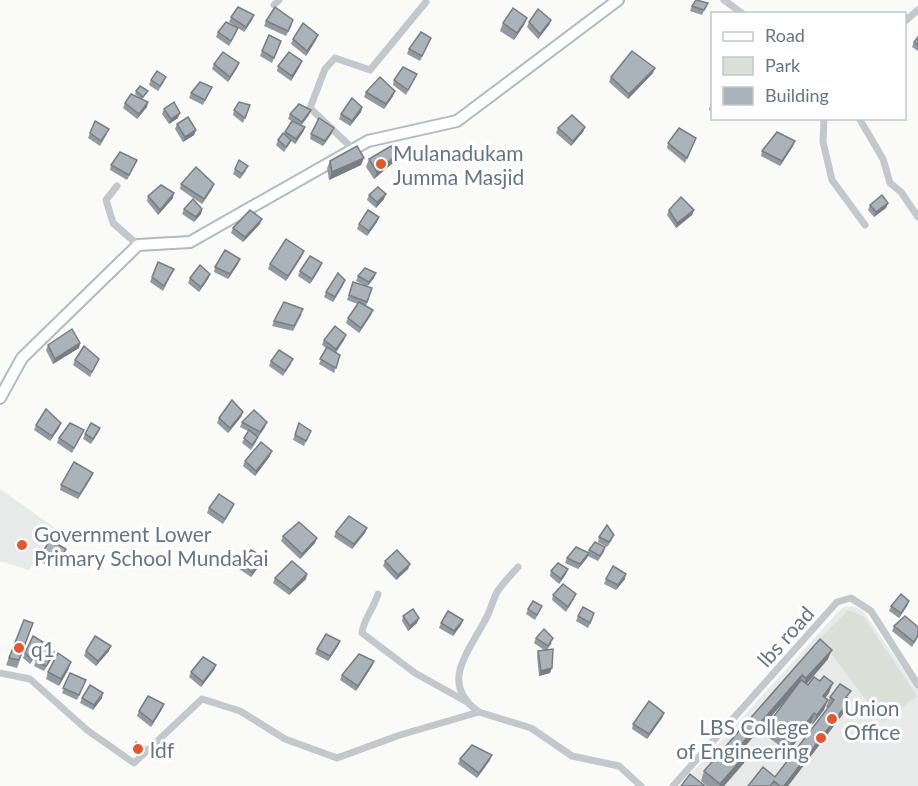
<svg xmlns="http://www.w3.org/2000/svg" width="918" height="786" viewBox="0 0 918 786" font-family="Lato,sans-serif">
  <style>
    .built { fill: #e8e9e9 }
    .green { fill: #dadfd7 }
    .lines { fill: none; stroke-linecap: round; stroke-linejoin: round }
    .secondary-casing { stroke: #b3babf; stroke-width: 14 }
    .street { stroke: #c3c8cc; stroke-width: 7 }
    .secondary { stroke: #fff; stroke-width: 10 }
    .wall { fill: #929a9f }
    .shaded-wall { fill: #777d82 }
    .building { fill: #aab3b9; stroke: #777d82; stroke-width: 1.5 }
    .poi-dot { fill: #e4572e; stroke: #fff; stroke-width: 2 }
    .labels { text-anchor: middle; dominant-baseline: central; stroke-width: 6; stroke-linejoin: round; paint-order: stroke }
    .poi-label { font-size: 21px; fill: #657683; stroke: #fff; text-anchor: start }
    .street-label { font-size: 21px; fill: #657683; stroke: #fff }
  </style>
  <rect width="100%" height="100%" fill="#fafaf8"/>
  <g class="built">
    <path d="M0 489 55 528 29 570 0 561Z"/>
    <path d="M852 606 862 610 918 690V786H680L838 612 844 607Z"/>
  </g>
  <path class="green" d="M848 610 863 616 917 696 883 722 820 639Z"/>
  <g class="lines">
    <g class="secondary-casing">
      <path id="secondary" d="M0 398 22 358 138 245 190 242 368 141 457 121 618 0"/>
    </g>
    <g class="street">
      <path d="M724 0 743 14"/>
      <path d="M274 5 279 0"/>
      <path d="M904 22 918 10"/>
      <path d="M824 118 823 142 832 180 865 225"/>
      <path d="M859 118 883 159 890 183 901 192 918 217"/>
      <path d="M353 149 310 108 325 69 335 58 370 70 426 2"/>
      <path d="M117 186 106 200 113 223 138 245"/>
      <path d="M378 594C374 608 363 620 362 633L415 673 467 702"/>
      <path d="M0 673 30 679 87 730 134 763 202 699 240 711 285 739 337 758 400 735 479 712 531 728 572 756 619 766 641 786"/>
      <path d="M479 712C439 684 468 653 484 622 490 613 492 602 497 592 503 583 511 575 518 567"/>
      <path d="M673 786 837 602 851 598 871 611 918 685"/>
    </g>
    <use href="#secondary" class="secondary"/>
  </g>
  <g class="wall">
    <path d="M708 3 702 15 690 11 692 6Z"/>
    <path d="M231 17 252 20 244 32 229 22Z"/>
    <path d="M527 18 524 25 514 40 500 31 503 23Z"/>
    <path d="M551 20 549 25 538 39 527 27 529 22Z"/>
    <path d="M266 21 292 25 286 36 264 26Z"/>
    <path d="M218 32 236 33 229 46 216 37Z"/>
    <path d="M269 35 281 41 272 63 260 56Z"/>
    <path d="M318 35 316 40 306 56 291 44 293 39Z"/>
    <path d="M918 37V51L912 47 914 42Z"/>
    <path d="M429 43 420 61 407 54 409 49Z"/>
    <path d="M214 64 237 68 228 82 212 69Z"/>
    <path d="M278 66H300L291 81 277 71Z"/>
    <path d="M653 73 628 99 609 82 611 77Z"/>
    <path d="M417 74 406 95 393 85 394 80Z"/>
    <path d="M151 80 164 82 158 91 149 85Z"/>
    <path d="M212 87 203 105 189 98 191 93Z"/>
    <path d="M136 91 147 93 142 99 147 107 137 119 123 108 125 103 141 99 135 94Z"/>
    <path d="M366 92 393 96 384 109 364 97Z"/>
    <path d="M712 98V111L709 110Z"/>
    <path d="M250 105 243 123 233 115 234 110Z"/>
    <path d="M362 107 361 112 350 126 339 119 341 114Z"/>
    <path d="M164 109 178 118 169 124 162 114Z"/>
    <path d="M290 114 309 115 301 125 305 127 303 132 295 144 291 141 289 145 284 152 276 145 278 140 284 134 292 121 288 119Z"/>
    <path d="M177 124 196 130 194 135 183 142 175 129Z"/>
    <path d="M585 127 583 132 571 146 556 133 558 128Z"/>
    <path d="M90 133 107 134 100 146 88 138Z"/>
    <path d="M332 133 323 146 310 139 311 134Z"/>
    <path d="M696 138 685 163 667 148 668 143Z"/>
    <path d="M795 141 793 146 780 166 761 156 762 151Z"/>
    <path d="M397 154 394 162 374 179 366 167 369 159Z"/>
    <path d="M137 160 127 180 110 170 111 165Z"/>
    <path d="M330 161 361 165 329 180 327 168Z"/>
    <path d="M235 169 246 171 240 179 233 174Z"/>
    <path d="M181 184 212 189 202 204 180 189Z"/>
    <path d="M369 195 384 199 376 208 367 200Z"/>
    <path d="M148 196 173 198 158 215 147 201Z"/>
    <path d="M888 203 886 208 874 217 868 210 870 205Z"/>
    <path d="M184 209H202L201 214 194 222 182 214Z"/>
    <path d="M669 210H694L692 215 676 228 667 215Z"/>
    <path d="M379 217 377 222 367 236 357 229 359 224Z"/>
    <path d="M260 224 243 242 231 233 233 228Z"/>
    <path d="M302 256 286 281 268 269 270 264Z"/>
    <path d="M240 259 238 264 228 279 214 272 215 267Z"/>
    <path d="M158 262 174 269 163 291 150 282Z"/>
    <path d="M320 268 310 284 298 276 300 271Z"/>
    <path d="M210 274 208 279 199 292 188 283 190 278Z"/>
    <path d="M358 276 374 278 367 286 372 288 366 306 373 310 371 315 359 333 346 323 348 318 358 304 347 300 353 282 366 286 356 281Z"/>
    <path d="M343 285 333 302 324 297 326 292Z"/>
    <path d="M302 314 293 331 272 326 274 321Z"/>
    <path d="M324 340H344L336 353 340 355 334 373 319 364 326 348 322 345Z"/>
    <path d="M80 343 79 348 53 364 46 350 48 345Z"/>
    <path d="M99 359 90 377 73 365 75 360Z"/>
    <path d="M271 361 291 364 283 376 269 366Z"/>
    <path d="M243 412 241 417 228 433 217 423 219 418Z"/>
    <path d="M242 422 265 427 258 437 254 434 258 437 256 442 251 450 242 443 248 431 240 427Z"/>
    <path d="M299 423 311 431 304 446 293 440Z"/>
    <path d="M36 425 59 428 50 441 34 430Z"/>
    <path d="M100 428 98 433 91 444 83 439 85 434Z"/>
    <path d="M84 430 72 453 57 443 59 438Z"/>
    <path d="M270 456 255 476 243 466 245 461Z"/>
    <path d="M93 473 91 478 78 499 60 490 61 485Z"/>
    <path d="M234 504 232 509 223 524 207 513 209 508Z"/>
    <path d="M367 528 365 533 352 549 334 537 336 532Z"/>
    <path d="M283 536 315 543 300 559 281 541Z"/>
    <path d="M599 537 612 540 607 547 598 542Z"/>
    <path d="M605 547 604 552 598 561 588 556 587 558 578 569 565 563 567 558 588 553 589 550Z"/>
    <path d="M66 549 55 569 39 561 40 556Z"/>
    <path d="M264 557 262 562 251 577 239 569 241 564Z"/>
    <path d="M385 561 410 564 408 569 396 580 383 566Z"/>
    <path d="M551 571 566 574 559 584 550 576Z"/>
    <path d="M307 574 306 579 289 595 273 583 275 578Z"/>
    <path d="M606 579H625L616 590 604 584Z"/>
    <path d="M553 595 574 599 566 612 552 600Z"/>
    <path d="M909 601 907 606 899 618 889 611 891 606Z"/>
    <path d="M542 606 535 620 526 614 528 609Z"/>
    <path d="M403 616 417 623 408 631 402 621Z"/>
    <path d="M578 616 593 618 588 628 576 621Z"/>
    <path d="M24 620 33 623 17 668 6 665Z"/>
    <path d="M463 620 461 625 453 636 439 628 441 623Z"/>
    <path d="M894 626 918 627V637L912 647 892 631Z"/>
    <path d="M536 638 552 643 547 650 550 673 539 676 537 656 538 651 544 650 534 643Z"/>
    <path d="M820 639 828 659 807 684 829 693 825 698 824 710 813 724 811 723 788 752 764 734 768 724 791 693 743 749 744 763 724 786H707L701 781 704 771Z"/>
    <path d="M340 641 338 646 328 661 315 654 317 649Z"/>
    <path d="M43 642 42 647 53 657 44 671 34 666 41 648 30 664 23 658 25 653Z"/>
    <path d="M86 651H109L96 666 84 656Z"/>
    <path d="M374 661 372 666 356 691 340 680 342 675Z"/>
    <path d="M71 662 68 670 59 686 46 679 48 672Z"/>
    <path d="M216 665 214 670 201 687 189 677 191 672Z"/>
    <path d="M70 673 86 680 77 700 62 693Z"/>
    <path d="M830 697 848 699 850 700 846 710 788 786H748L775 777 828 708 826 707Z"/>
    <path d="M82 698H102L93 710 80 703Z"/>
    <path d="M164 704 162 709 151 727 137 716 139 711Z"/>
    <path d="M664 713 662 718 647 739 632 729 633 724Z"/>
    <path d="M134 746 144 747 143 749 139 754 133 749Z"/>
    <path d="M460 759 490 760 477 778 458 764Z"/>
  </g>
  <g class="shaded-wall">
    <path d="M254 15 252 20 244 32 246 27Z"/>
    <path d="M527 18 524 25 514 40 517 33Z"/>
    <path d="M551 20 549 25 538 39 540 34Z"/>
    <path d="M318 35 316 40 306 56 307 51Z"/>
    <path d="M302 61 300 66 291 81 292 76Z"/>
    <path d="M239 63 237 68 228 82 230 77Z"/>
    <path d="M655 68 653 73 628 99 629 94Z"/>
    <path d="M395 91 393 96 384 109 386 104Z"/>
    <path d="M148 102 147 107 137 119 139 114Z"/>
    <path d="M362 107 361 112 350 126 352 121Z"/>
    <path d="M311 110 309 115 300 127 302 122Z"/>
    <path d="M180 113 178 118 169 124 171 119Z"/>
    <path d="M305 127 303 132 295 144 296 139Z"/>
    <path d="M585 127 583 132 571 146 573 141Z"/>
    <path d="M334 128 332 133 323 146 325 141Z"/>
    <path d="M196 130 194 135 183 142 185 137Z"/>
    <path d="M795 141 793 146 780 166 782 161Z"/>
    <path d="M397 154 394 162 374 179 377 172Z"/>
    <path d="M364 158 361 165 329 180 332 172Z"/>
    <path d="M214 184 212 189 202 204 204 199Z"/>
    <path d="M174 193 173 198 158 215 160 210Z"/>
    <path d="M386 194 384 199 376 208 377 202Z"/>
    <path d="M888 203 886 208 874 217 876 212Z"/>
    <path d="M202 209 201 214 194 222 196 217Z"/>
    <path d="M694 210 692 215 676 228 677 223Z"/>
    <path d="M379 217 377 222 367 236 369 231Z"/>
    <path d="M262 219 260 224 243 242 245 237Z"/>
    <path d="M304 251 302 256 286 281 288 276Z"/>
    <path d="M240 259 238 264 228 279 230 274Z"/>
    <path d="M322 263 320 268 310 284 312 279Z"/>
    <path d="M376 273 374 278 367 287 369 282Z"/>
    <path d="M210 274 208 279 199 292 201 287Z"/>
    <path d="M345 280 343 285 333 302 335 297Z"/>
    <path d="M373 310 371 315 359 333 361 328Z"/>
    <path d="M346 335 344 340 334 354 336 349Z"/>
    <path d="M80 343 79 348 53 364 55 359Z"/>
    <path d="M243 412 241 417 228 433 230 428Z"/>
    <path d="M267 422 265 427 258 437 260 432Z"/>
    <path d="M61 423 59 428 50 441 52 436Z"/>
    <path d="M272 451 270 456 255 476 256 471Z"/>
    <path d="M93 473 91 478 78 499 80 494Z"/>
    <path d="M367 528 365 533 352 549 354 544Z"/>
    <path d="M317 538 315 543 300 559 302 554Z"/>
    <path d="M589 553 587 558 578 569 580 564Z"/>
    <path d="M264 557 262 562 251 577 252 572Z"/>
    <path d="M410 564 408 569 396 580 398 575Z"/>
    <path d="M568 569 566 574 559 584 561 579Z"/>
    <path d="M307 574 306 579 289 595 291 590Z"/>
    <path d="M626 574 625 579 616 590 618 585Z"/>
    <path d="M909 601 907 606 899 618 901 613Z"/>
    <path d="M419 618 417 623 408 631 410 626Z"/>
    <path d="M463 620 461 625 453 636 454 631Z"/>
    <path d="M340 641 338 646 328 661 330 656Z"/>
    <path d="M43 642 41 647 30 664 32 659Z"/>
    <path d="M111 646 109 651 96 666 98 661Z"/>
    <path d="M832 650 828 659 803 688 806 678Z"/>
    <path d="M374 661 372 666 356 691 358 686Z"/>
    <path d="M71 662 68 670 59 686 61 679Z"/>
    <path d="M216 665 214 670 201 687 203 682Z"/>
    <path d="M552 668 550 673 539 676 541 671Z"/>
    <path d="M802 675 799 685 736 756 740 746Z"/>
    <path d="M833 683 829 693 819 706 823 696Z"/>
    <path d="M103 693 102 698 93 710 94 705Z"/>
    <path d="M828 700 824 710 813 724 817 715Z"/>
    <path d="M850 700 846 710 788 786H784Z"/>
    <path d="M164 704 162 709 151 727 153 722Z"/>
    <path d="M664 713 662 718 647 739 649 734Z"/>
    <path d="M814 713 811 723 788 752 792 742Z"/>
    <path d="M747 753 744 763 724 786H719Z"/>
    <path d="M492 755 490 760 477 778 479 773Z"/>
  </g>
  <g class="building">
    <path d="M696 0 708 3 704 10 692 6Z"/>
    <path d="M238 7 254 15 246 27 231 17Z"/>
    <path d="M275 7 293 20 288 31 266 21Z"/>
    <path d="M513 8 527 18 517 33 503 23Z"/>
    <path d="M538 9 551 20 540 34 529 22Z"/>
    <path d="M226 22 238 28 231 41 218 32Z"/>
    <path d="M303 23 318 35 307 51 293 39Z"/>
    <path d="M421 32 431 38 422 56 409 49Z"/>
    <path d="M269 35 281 41 274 58 262 51Z"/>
    <path d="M918 37V45L914 42Z"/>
    <path d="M632 51 655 68 629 94 611 77Z"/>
    <path d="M223 52 239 63 230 77 214 64Z"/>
    <path d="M289 52 302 61 292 76 278 66Z"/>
    <path d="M403 67 417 74 408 90 394 80Z"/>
    <path d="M157 71 166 77 160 86 151 80Z"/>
    <path d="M380 77 395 91 386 104 366 92Z"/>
    <path d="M200 82 212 87 205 100 191 93Z"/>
    <path d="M140 86 148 91 143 97 136 91Z"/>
    <path d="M131 94 148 102 139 114 125 103Z"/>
    <path d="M352 98 362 107 352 121 341 114Z"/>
    <path d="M174 102 180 113 171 119 164 109Z"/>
    <path d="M239 102 250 105 245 118 234 110Z"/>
    <path d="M299 104 311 110 302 122 290 114Z"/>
    <path d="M572 115 585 127 573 141 558 128Z"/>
    <path d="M188 117 196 130 185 137 177 124Z"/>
    <path d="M319 118 334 128 325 141 311 134Z"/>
    <path d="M95 121 109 129 101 141 90 133Z"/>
    <path d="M292 121 305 127 296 139 285 132Z"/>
    <path d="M679 128 696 138 687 158 668 143Z"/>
    <path d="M777 132 795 141 782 161 762 151Z"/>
    <path d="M283 133 291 140 286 147 278 140Z"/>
    <path d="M357 146 364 158 332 172 330 161Z"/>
    <path d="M391 146 397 154 377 172 369 159Z"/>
    <path d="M120 152 137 160 129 175 111 165Z"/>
    <path d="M239 160 248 166 242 174 235 169Z"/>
    <path d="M196 167 214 184 204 199 181 184Z"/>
    <path d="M161 185 174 193 160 210 148 196Z"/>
    <path d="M378 187 386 194 377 202 369 195Z"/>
    <path d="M882 195 888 203 876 212 870 205Z"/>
    <path d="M681 197 694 210 677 223 669 210Z"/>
    <path d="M193 199 202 209 196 217 184 209Z"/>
    <path d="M250 210 262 219 245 237 233 228Z"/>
    <path d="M368 210 379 217 369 231 359 224Z"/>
    <path d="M286 239 304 251 288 276 270 264Z"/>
    <path d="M225 250 240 259 230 274 215 267Z"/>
    <path d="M310 256 322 263 312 279 300 271Z"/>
    <path d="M158 262 174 269 164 286 152 277Z"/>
    <path d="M200 265 210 274 201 287 190 278Z"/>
    <path d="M365 268 376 273 369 282 358 276Z"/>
    <path d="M338 273 345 280 335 297 326 292Z"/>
    <path d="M353 282 372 288 367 302 349 295Z"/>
    <path d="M284 302 303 309 294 326 274 321Z"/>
    <path d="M359 302 373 310 361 328 348 318Z"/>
    <path d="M335 326 346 335 336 349 324 340Z"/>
    <path d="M72 329 80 343 55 359 48 345Z"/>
    <path d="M84 346 99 359 92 372 75 360Z"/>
    <path d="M327 347 340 355 336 368 320 359Z"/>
    <path d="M279 350 293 359 285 371 271 361Z"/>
    <path d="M232 400 243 412 230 428 219 418Z"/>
    <path d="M46 409 61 423 52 436 36 425Z"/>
    <path d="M254 410 267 422 260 432 242 422Z"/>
    <path d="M70 423 84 430 74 448 59 438Z"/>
    <path d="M91 423 100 428 93 439 85 434Z"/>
    <path d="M299 423 311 431 306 441 295 435Z"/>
    <path d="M249 430 258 437 252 445 244 438Z"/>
    <path d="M261 442 272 451 256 471 245 461Z"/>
    <path d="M74 462 93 473 80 494 61 485Z"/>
    <path d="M219 494 234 504 225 519 209 508Z"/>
    <path d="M349 516 367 528 354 544 336 532Z"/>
    <path d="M299 522 317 538 302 554 283 536Z"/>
    <path d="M607 525 614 535 609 542 599 537Z"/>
    <path d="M50 540 66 549 57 564 40 556Z"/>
    <path d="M595 542 605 547 600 556 589 550Z"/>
    <path d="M576 547 589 553 580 564 567 558Z"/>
    <path d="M251 550 264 557 252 572 241 564Z"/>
    <path d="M397 550 410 564 398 575 385 561Z"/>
    <path d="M292 561 307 574 291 590 275 578Z"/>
    <path d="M558 563 568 569 561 579 551 571Z"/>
    <path d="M613 566 626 574 618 585 606 579Z"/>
    <path d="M563 584 576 594 568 607 553 595Z"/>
    <path d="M901 594 909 601 901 613 891 606Z"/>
    <path d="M533 601 542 606 537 615 528 609Z"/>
    <path d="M583 607 594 613 590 623 578 616Z"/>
    <path d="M413 609 419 618 410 626 403 616Z"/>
    <path d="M448 611 463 620 454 631 441 623Z"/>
    <path d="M905 616 918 627V635L914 642 894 626Z"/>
    <path d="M24 620 33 623 19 660 9 658Z"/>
    <path d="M544 629 553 638 548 646 536 638Z"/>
    <path d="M326 634 340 641 330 656 317 649Z"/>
    <path d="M33 636 43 642 32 659 25 653Z"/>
    <path d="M95 636 111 646 98 661 86 651Z"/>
    <path d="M820 639 832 650 806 678 802 675 740 746 747 753 720 784 704 771Z"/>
    <path d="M41 647 54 652 46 666 36 661Z"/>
    <path d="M553 649 552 668 541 671 538 651Z"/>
    <path d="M58 653 71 662 61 679 48 672Z"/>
    <path d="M359 654 374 661 358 686 342 675Z"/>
    <path d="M203 657 216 665 203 682 191 672Z"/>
    <path d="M70 673 86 680 79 695 63 688Z"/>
    <path d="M824 676 833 683 823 696 828 700 817 715 814 713 792 742 768 724 801 680 808 685 814 677 820 681Z"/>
    <path d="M840 684 851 691 846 697 850 700 784 786H780L774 781 770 786H748L763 767 775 777 834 700 830 697Z"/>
    <path d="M90 685 103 693 94 705 82 698Z"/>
    <path d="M148 696 164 704 153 722 139 711Z"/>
    <path d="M649 701 664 713 649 734 633 724Z"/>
    <path d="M136 742 144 747 140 751 134 746Z"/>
    <path d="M472 745 492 755 479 773 460 759Z"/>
    <path d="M690 774 705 786H681Z"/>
  </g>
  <g class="poi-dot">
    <circle cx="381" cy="164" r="6"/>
    <circle cx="22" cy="545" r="6"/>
    <circle cx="19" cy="648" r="6"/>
    <circle cx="832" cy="719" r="6"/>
    <circle cx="821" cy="738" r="6"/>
    <circle cx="138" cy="749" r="6"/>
  </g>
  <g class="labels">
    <g class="poi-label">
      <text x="393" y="152">Mulanadukam<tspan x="393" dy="24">Jumma Masjid</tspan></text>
      <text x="34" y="533">Government Lower<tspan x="34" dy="24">Primary School Mundakai</tspan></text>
      <text x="31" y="648">q1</text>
      <text x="844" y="707">Union<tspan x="844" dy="24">Office</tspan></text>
      <text x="809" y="726" text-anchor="end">LBS College<tspan x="809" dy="24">of Engineering</tspan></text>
      <text x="150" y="749">ldf</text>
    </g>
    <g class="street-label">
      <text transform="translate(785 636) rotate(-48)">lbs road</text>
    </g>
  </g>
  <rect x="711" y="12" width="195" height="108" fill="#ffffff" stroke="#c1c8cd" stroke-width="1.5"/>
  <rect x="723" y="32" width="30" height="9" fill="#ffffff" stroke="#c1c8cd" stroke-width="1.5"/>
  <text x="765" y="42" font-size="18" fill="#657683">Road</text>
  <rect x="723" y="57" width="30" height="18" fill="#dadfd7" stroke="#c1c8cd" stroke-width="1.5"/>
  <text x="765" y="72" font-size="18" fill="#657683">Park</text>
  <rect x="723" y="87" width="30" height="18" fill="#aab3b9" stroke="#c1c8cd" stroke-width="1.5"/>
  <text x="765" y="102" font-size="18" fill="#657683">Building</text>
</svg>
